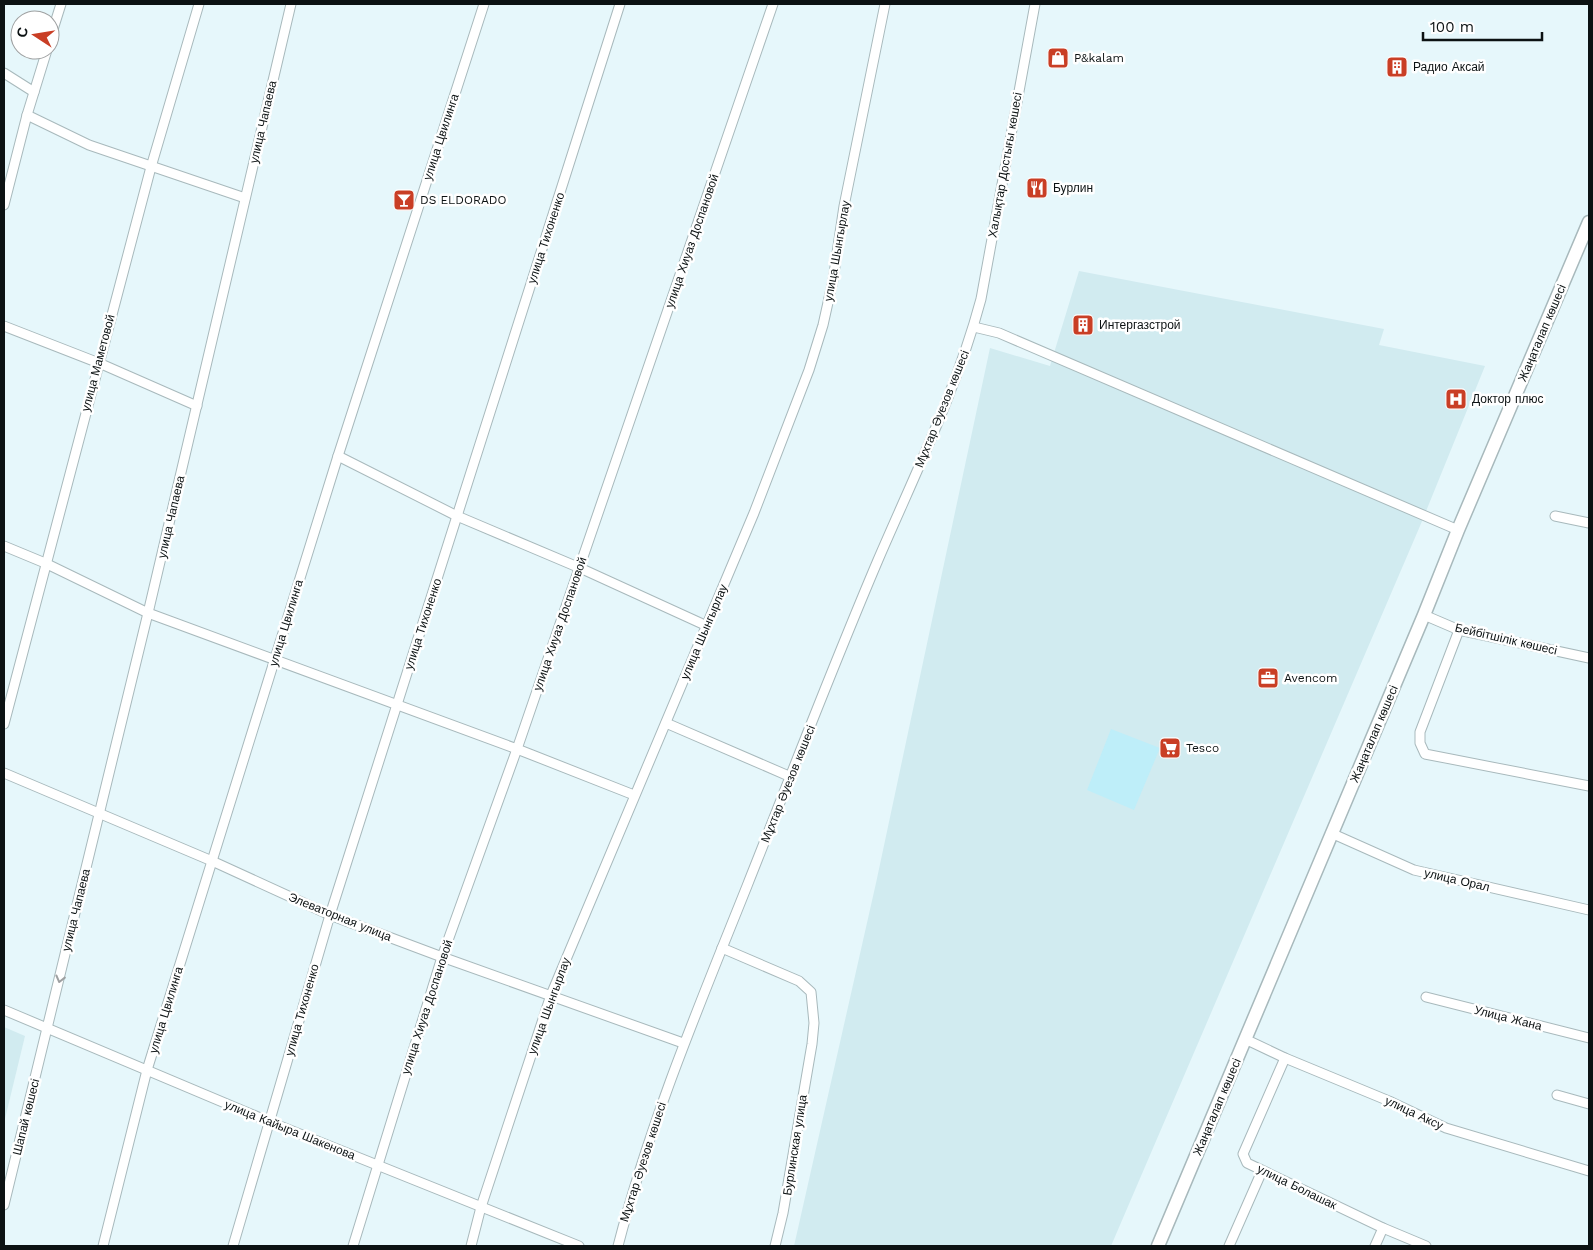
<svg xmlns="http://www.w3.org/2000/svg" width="1593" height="1250" viewBox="0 0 1593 1250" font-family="'Work Sans',sans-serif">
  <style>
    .built { fill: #d1ebf0 }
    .green { fill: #beeef9 }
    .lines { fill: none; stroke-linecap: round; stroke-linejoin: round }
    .street-casing { stroke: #a8b9bc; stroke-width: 11 }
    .secondary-casing { stroke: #a8b9bc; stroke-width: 15 }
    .street { stroke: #fff; stroke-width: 9 }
    .secondary { stroke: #fff; stroke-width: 12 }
    .oneway { stroke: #9ea0a1 }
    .labels { text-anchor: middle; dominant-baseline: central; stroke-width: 5; stroke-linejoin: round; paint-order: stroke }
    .poi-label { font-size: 12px; fill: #0c1213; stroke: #fff; text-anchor: start }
    .street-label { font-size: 12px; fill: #0c1213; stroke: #fff }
  </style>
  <rect width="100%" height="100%" fill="#e6f7fb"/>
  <g class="built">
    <path d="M1079 271 1384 329 1379 345 1485 366 1420 526 1111 1246H794L876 883 990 348 1050 366Z"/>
    <path d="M4 1027 25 1036 4 1123Z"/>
  </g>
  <path class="green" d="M1111 729 1160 748 1134 810 1087 790Z"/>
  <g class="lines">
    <g class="street-casing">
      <g id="street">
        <path d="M50 39 61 4"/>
        <path d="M4 73 34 92"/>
        <path d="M27 115 89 145 245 198"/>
        <path d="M4 205 27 115 47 50"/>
        <path d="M4 326 99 363 197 406"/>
        <path d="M974 327 999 333 1458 530"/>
        <path d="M338 456 457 516 580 568 707 626"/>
        <path d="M1555 516 1589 523"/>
        <path d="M4 546 45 563 148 613 517 749 634 795"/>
        <path d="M1424 615 1459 630 1589 658"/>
        <path d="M1459 630 1420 732V743L1425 754 1589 786"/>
        <path d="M666 723 791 777"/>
        <path d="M4 724 151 167 199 4"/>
        <path d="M4 773 212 861 330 915 442 957 683 1043"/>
        <path d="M1331 833 1414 870 1589 910"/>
        <path d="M722 948 799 981 811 992 814 1023 812 1044 783 1213 775 1246"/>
        <path d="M1426 997 1589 1038"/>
        <path d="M4 1010 270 1122 579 1246"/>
        <path d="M1245 1039 1285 1058 1389 1101 1446 1128 1589 1171"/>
        <path d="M1285 1058 1243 1154 1247 1163 1383 1228 1426 1246"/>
        <path d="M1557 1095 1589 1104"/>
        <path d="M4 1205 148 613 291 4"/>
        <path d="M103 1246 147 1070 338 456 484 4"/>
        <path d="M233 1246 330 915 620 4"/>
        <path d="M353 1246 442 957 517 749 773 4"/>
        <path d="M471 1246 481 1207 551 995 754 513 809 370 823 325 833 280 844 206 885 4"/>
        <path d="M618 1246C650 1122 699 1006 747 886 790 778 832 668 878 560 915 474 957 389 981 299L1035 4"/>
        <path d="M1229 1246 1262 1171"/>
        <path d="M1375 1246 1383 1228"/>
      </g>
    </g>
    <g class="secondary-casing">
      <path id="secondary" d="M1158 1246 1424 615 1458 530 1589 222"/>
    </g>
    <use href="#street" class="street"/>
    <use href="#secondary" class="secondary"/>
  </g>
  <defs><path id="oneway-chevron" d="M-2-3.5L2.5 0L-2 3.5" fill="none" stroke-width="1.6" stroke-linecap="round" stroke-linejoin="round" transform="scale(1.25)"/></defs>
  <use class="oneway" href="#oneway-chevron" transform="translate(60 979) rotate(104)"/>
  <defs>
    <g id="shop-square" transform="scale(1.125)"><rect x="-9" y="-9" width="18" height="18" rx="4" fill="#c93e25" stroke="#fff"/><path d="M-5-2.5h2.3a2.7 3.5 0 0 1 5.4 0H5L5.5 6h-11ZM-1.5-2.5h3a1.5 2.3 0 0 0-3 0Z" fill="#fff"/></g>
    <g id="building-square" transform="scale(1.125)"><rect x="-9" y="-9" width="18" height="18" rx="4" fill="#c93e25" stroke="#fff"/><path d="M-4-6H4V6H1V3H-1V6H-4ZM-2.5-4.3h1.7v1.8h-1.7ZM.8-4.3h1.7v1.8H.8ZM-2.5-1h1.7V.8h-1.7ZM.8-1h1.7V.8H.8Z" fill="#fff"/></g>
    <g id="restaurant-square" transform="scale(1.125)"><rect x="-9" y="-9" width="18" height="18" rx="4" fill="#c93e25" stroke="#fff"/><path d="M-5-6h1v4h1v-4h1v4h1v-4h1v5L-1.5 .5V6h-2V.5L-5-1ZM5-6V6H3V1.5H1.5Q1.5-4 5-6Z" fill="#fff"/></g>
    <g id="bar-square" transform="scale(1.125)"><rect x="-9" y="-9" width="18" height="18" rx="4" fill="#c93e25" stroke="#fff"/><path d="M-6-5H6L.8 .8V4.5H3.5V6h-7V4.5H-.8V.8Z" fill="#fff"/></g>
    <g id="hospital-square" transform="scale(1.125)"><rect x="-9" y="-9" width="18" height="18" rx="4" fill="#c93e25" stroke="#fff"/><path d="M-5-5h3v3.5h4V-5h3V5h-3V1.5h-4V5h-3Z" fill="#fff"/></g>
    <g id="office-square" transform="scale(1.125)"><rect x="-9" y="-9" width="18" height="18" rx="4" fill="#c93e25" stroke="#fff"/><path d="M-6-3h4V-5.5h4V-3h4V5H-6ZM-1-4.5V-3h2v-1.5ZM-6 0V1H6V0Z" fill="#fff"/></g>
    <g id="supermarket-square" transform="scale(1.125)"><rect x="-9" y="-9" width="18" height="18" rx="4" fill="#c93e25" stroke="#fff"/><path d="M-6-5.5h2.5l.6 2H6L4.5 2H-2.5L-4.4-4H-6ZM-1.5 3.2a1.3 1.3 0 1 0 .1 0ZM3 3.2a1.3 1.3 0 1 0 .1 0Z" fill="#fff"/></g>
  </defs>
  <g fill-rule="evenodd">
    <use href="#shop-square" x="1058" y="58"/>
    <use href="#building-square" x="1397" y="67"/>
    <use href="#restaurant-square" x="1037" y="188"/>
    <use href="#bar-square" x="404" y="200"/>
    <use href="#building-square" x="1083" y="325"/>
    <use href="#hospital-square" x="1456" y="399"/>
    <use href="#office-square" x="1268" y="678"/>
    <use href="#supermarket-square" x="1170" y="748"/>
  </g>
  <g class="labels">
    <g class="poi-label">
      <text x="1074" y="58">P&amp;kalam</text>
      <text x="1413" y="67">Радио Аксай</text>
      <text x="1053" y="188">Бурлин</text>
      <text x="420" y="200">DS ELDORADO</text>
      <text x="1099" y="325">Интергазстрой</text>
      <text x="1472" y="399">Доктор плюс</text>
      <text x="1284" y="678">Avencom</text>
      <text x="1186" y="748">Tesco</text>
    </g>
    <g class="street-label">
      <text transform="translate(263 122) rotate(-77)">улица Чапаева</text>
      <text transform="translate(441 137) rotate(-72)">улица Цвилинга</text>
      <text transform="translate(1005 165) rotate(-80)">Халықтар Достығы көшесі</text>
      <text transform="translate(546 238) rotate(-72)">улица Тихоненко</text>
      <text transform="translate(692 241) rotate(-71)">улица Хиуаз Доспановой</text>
      <text transform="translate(837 251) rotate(-80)">улица Шынгырлау</text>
      <text transform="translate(1542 333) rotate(-67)">Жаңаталап көшесі</text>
      <text transform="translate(98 363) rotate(-75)">улица Маметовой</text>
      <text transform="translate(942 409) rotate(-68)">Мұхтар Әуезов көшесі</text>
      <text transform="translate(171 517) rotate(-77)">улица Чапаева</text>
      <text transform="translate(286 623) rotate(-73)">улица Цвилинга</text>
      <text transform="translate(423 624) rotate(-72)">улица Тихоненко</text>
      <text transform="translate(560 624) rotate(-71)">улица Хиуаз Доспановой</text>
      <text transform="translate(704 632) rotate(-67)">улица Шынгырлау</text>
      <text transform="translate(1506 639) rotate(13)">Бейбітшілік көшесі</text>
      <text transform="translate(1374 734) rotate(-67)">Жаңаталап көшесі</text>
      <text transform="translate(788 784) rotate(-68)">Мұхтар Әуезов көшесі</text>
      <text transform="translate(1457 880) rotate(13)">улица Орал</text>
      <text transform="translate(76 910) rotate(-76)">улица Чапаева</text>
      <text transform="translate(340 917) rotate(22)">Элеваторная улица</text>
      <text transform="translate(549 1006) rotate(-70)">улица Шынгырлау</text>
      <text transform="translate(427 1007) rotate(-72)">улица Хиуаз Доспановой</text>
      <text transform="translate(166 1010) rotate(-73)">улица Цвилинга</text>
      <text transform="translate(302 1010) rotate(-74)">улица Тихоненко</text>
      <text transform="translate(1508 1018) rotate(14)">Улица Жана</text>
      <text transform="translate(1217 1107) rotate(-67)">Жаңаталап көшесі</text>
      <text transform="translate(1414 1113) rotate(25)">улица Аксу</text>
      <text transform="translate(26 1117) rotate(-76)">Шапай көшесі</text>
      <text transform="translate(290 1130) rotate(22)">улица Кайыра Шакенова</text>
      <text transform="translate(795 1145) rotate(-81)">Бурлинская улица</text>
      <text transform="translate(643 1162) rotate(-72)">Мұхтар Әуезов көшесі</text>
      <text transform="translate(1297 1187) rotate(26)">улица Болашак</text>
    </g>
  </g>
  <rect width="1593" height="1250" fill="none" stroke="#0c1213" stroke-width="10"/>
  <g transform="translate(35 35) rotate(282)"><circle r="24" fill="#ffffff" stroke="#9ea0a1"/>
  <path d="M0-4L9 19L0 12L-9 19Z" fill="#c93e25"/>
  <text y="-8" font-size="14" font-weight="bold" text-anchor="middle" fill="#0c1213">С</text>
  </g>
  <path d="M1423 32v8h119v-8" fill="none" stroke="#0c1213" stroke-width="2.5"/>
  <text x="1430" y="32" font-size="15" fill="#0c1213" stroke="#ffffff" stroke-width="4" paint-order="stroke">100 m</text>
</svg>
